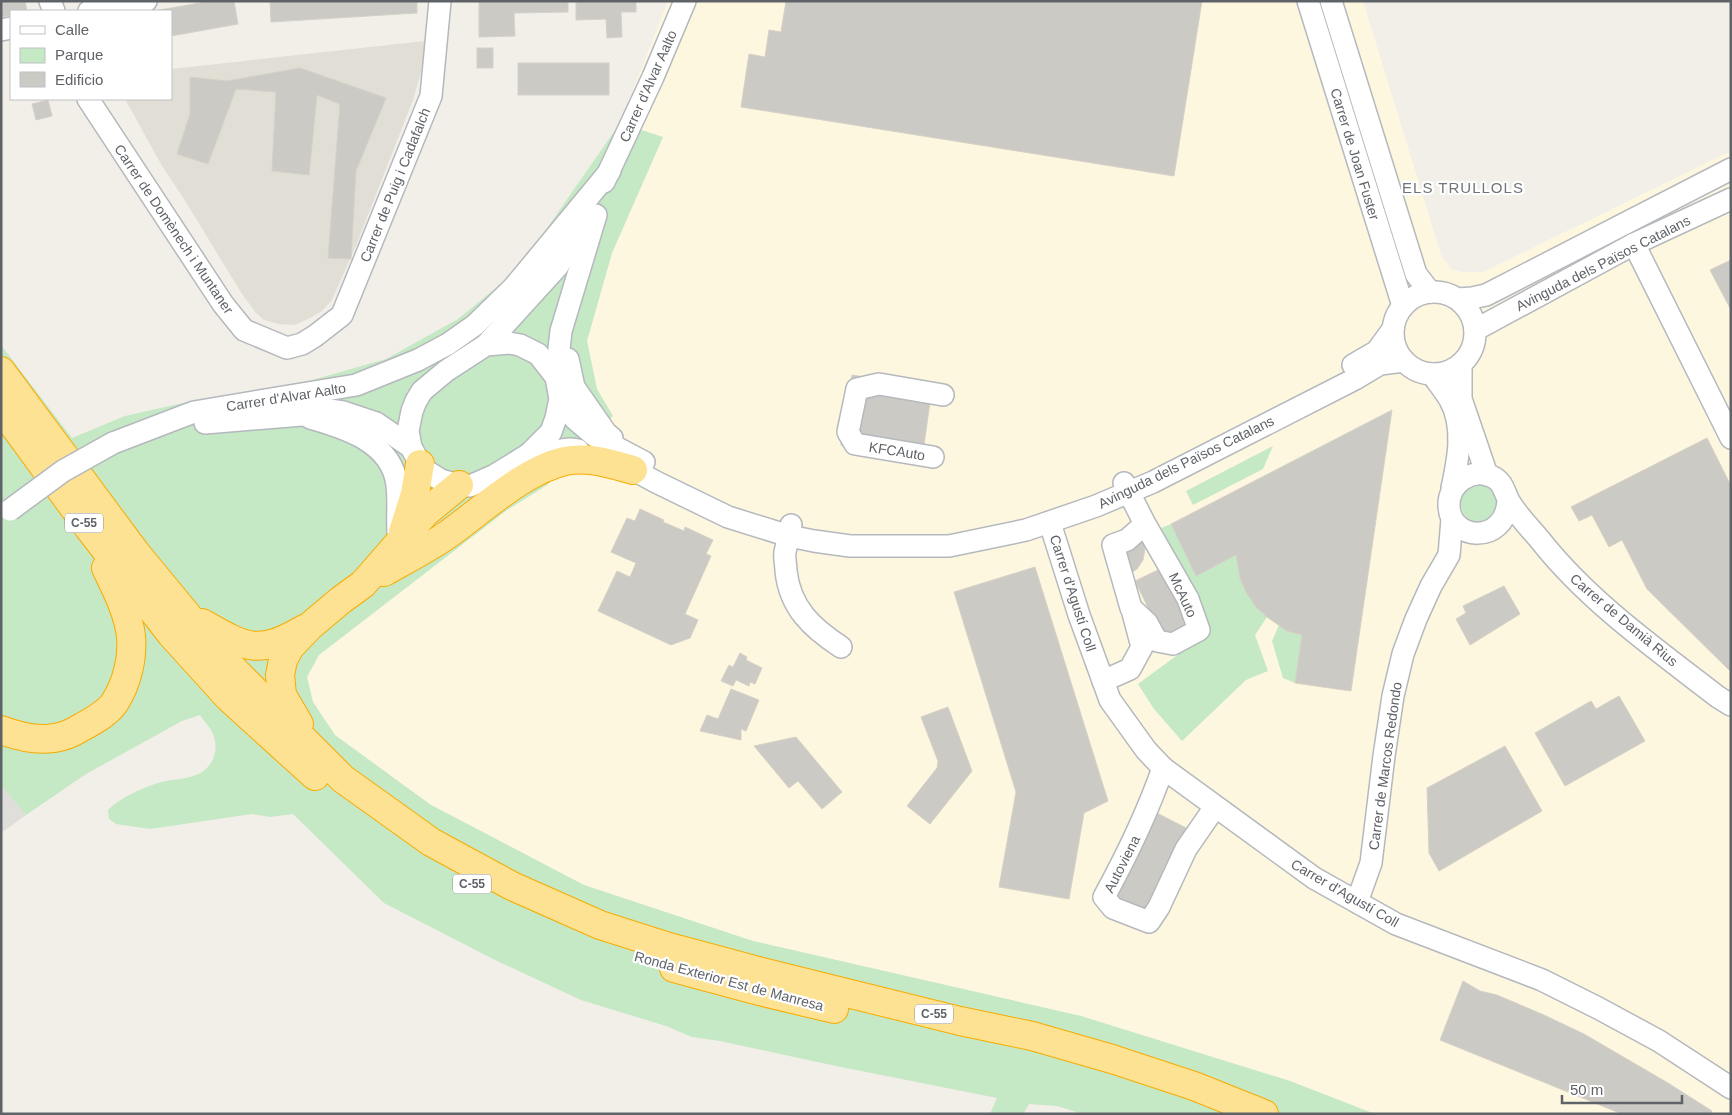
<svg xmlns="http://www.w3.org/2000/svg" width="1732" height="1115" viewBox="0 0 1732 1115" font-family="Arial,sans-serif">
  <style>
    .commercial { fill: #fef7e0 }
    .industrial { fill: #e0deda }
    .education { fill: #e1ded6 }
    .green { fill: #c5e8c5 }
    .building { fill: #cccac5; stroke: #d6d1c6 }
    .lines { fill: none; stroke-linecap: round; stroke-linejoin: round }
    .minor-casing { stroke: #b5b8bc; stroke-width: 24 }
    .highway-casing { stroke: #f9ab00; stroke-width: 30 }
    .minor { stroke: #fff; stroke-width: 21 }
    .highway { stroke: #fde293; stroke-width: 28 }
    .minor-bridge-casing { stroke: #b5b8bc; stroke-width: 24; stroke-linecap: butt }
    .minor-bridge { stroke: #fff; stroke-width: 21 }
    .labels { text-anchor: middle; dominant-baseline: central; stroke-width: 4.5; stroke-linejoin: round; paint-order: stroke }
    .shield { fill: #fff; stroke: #8f9295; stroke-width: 1 }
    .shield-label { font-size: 12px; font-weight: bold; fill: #5f6368 }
    .street-label { font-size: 14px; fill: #5f6368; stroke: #fff }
    .neighbourhood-label { font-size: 15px; letter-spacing: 1px; fill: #70757a; stroke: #fff }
  </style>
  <rect width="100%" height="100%" fill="#f1efe8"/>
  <path class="commercial" d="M668 1H1363L1441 255 1451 269 1462 272H1483L1731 151V1114H1375L1290 1081 1081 1016 753 941 584 885 431 805 335 736 313 702 307 676 319 655 507 510 547 485 613 416 597 389 587 341 612 253 663 137 620 123Z"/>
  <path class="industrial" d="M1 785 26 815 1 833Z"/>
  <path class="education" d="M425 41 421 72 413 100 357 243 332 300 322 311 310 318 295 325 278 324 264 320 256 313 242 294 184 199 162 166 125 99H171V69Z"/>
  <g class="green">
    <path d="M620 123 663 137 612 253 587 341 597 389 613 416 547 485 507 510 319 655 307 677 313 702 335 735 431 805 584 885 753 941 1081 1016 1290 1081 1375 1114H1083L1057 1106 1029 1104 1023 1114H990L997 1098 836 1066 720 1041 692 1037 666 1026 581 1000 495 960 384 903 293 814 270 817 252 814 150 829 116 824 109 819 108 810C121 797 140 789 158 783 170 779 184 780 196 775 214 768 221 748 211 730 208 725 203 720 200 715L182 721 86 774 26 815 1 785V345L72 438 125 416 192 401 309 381 386 359 458 319 518 270Z"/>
    <path d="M1273 446 1263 469 1193 505 1186 491Z"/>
    <path d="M1483 482 1499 495 1495 515C1472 531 1453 514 1464 489Z"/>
    <path d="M1171 524 1196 576 1236 555C1239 581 1248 599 1267 617L1255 635 1268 671 1246 680 1182 741 1154 709 1138 684 1210 631 1159 529Z"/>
    <path d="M1279 625 1287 631 1302 635 1295 683 1283 678 1272 641Z"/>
  </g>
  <g class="building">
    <path d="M1 1H25L27 11H11V15L1 17Z"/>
    <path d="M211 1H234L238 24 171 36V11H154Z"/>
    <path d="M270 1H417V13L271 22Z"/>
    <path d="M479 1H568V12L514 13 515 36 479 37Z"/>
    <path d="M576 1H636V12H621L622 37 607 38 606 19 576 20Z"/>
    <path d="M786 1H1202L1174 176 741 107 749 54 765 57 769 30 781 32Z"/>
    <rect x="477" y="48" width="16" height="20"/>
    <rect x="518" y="63" width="91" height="32"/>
    <path d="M300 68 386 98 356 171 351 259 328 258 340 104 317 95 309 175 272 171 276 92 236 89 208 164 177 154 190 114V77L227 81Z"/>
    <path d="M48 100 52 116 36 120 32 104Z"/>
    <path d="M1731 260V310L1710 270Z"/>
    <path d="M852 375 932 388 922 459 841 445Z"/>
    <path d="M1392 410 1351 691 1295 683 1302 635 1287 631 1267 617 1256 607 1246 592 1240 578 1236 555 1196 576 1171 524Z"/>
    <path d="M1707 438 1731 486V669L1729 670 1647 589 1622 540 1609 547 1592 515 1579 521 1571 507Z"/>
    <path d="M640 509 664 520 663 522 684 531 685 527 713 540 706 554 711 556 685 614 698 620 690 638 671 645 598 611 617 571 630 577 636 563 611 552 627 518 635 521Z"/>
    <path d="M1143 539 1145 549 1143 560 1137 569 1128 575 1118 549Z"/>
    <path d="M1035 567 1108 801 1084 813 1069 899 999 887 1016 792 954 592Z"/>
    <path d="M1162 568 1191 626 1164 640 1135 581Z"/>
    <path d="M1504 586 1520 614 1470 645 1456 619 1466 613 1463 606Z"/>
    <path d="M740 653 747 657 746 660 762 668 755 684 750 682 749 686 736 680 733 686 721 681 729 665 733 667Z"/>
    <path d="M731 689 759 700 746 731 741 729V740L700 731 707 715 718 719Z"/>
    <path d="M1619 696 1645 741 1565 786 1535 733 1591 701 1596 709Z"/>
    <path d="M948 707 972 771 930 824 907 806 937 768 938 761 921 717Z"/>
    <path d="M796 737 842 792 822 809 798 781 789 788 754 746Z"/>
    <path d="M1505 746 1542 811 1439 871 1429 853 1427 788Z"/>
    <path d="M1153 811 1192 831 1148 917 1109 898Z"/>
    <path d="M1463 981 1480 991 1497 995 1544 1015 1584 1034 1668 1083 1712 1111 1710 1114H1622L1440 1040Z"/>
  </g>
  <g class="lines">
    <g class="minor-casing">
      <g id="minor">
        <path d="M50 1 54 11"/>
        <path d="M1308 1 1403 306"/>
        <path d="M1331 1 1416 274 1430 292"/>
        <path d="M89 11 146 1"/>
        <path d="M1 30 11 28"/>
        <path d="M88 99 223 304 244 330 287 348 302 344 315 336 342 315 431 96 440 1"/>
        <path d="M604 182 653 77 685 1"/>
        <path d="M1634 244 1731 438"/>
        <circle cx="1434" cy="333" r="41"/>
        <path d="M1458 299 1472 298 1486 295 1731 169"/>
        <path d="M1475 330 1634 244 1731 199"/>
        <path d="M509 343 520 345 538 354 556 377 560 399 556 418 551 432 529 454 495 475 470 486 459 485 441 480 428 472 420 464 411 447 408 431 412 411 416 401 422 391 446 371 486 345Z"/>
        <path d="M486 345 558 266 587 213"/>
        <path d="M568 359 574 387 606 433 612 438"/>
        <path d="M1461 364V399L1487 475"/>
        <path d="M1353 365 1377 351 1393 329"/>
        <path d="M1432 374C1438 383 1445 391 1450 400 1465 427 1458 460 1452 488"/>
        <path d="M556 377 561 331 596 215"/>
        <path d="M560 399 575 419 595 436 644 462"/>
        <path d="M310 418C345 428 392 442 397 485 399 501 397 517 398 532"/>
        <path d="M205 423 302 415 322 409 343 412 376 423 411 447"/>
        <path d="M113 443 194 412 356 385 418 360 448 344 475 325 514 287 610 171"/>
        <path d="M529 454 570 449 578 450"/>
        <path d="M933 457 855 444 848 432 857 389 879 384 943 395"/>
        <path d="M621 463 656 482 728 517 789 536 814 541 850 546H949L1026 530 1096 506 1153 482 1355 379 1380 364 1404 361"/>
        <path d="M1124 483 1145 524 1127 540 1113 545 1131 608 1147 623 1157 641 1173 644 1199 630 1188 599 1145 524"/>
        <path d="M1508 501C1505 545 1450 541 1449 506 1448 483 1472 467 1493 477 1504 483 1504 492 1509 501 1517 515 1530 528 1540 540 1589 602 1656 649 1718 697L1731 705"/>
        <path d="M1050 523 1079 615 1110 700 1146 750 1163 768 1314 878 1396 924 1542 980 1598 1008 1659 1041 1731 1088"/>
        <path d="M791 525C789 534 787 543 785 552 784 558 786 565 786 571 790 608 812 628 841 647"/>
        <path d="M1103 681 1130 669 1142 647 1133 613"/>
        <path d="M1163 768C1147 814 1127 855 1104 897L1113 908 1149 922 1159 907 1186 849 1215 807"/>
        <path d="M1357 902 1371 863 1384 756 1393 696 1403 654 1416 619 1431 586 1449 555 1452 519"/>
      </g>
    </g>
    <g class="highway-casing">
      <g id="highway">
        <path d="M1 371 136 553 206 638 236 672 343 779 431 842 512 886 600 925 669 947 762 972 960 1021 1032 1036 1112 1059 1194 1086 1264 1114"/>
        <path d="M1 408 88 527 171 634 229 698 315 776"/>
        <path d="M403 532 415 494 420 464"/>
        <path d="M384 572C405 560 427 549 447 535 481 511 524 470 565 461 588 456 611 464 633 470"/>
        <path d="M202 623C246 648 258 656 304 629"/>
        <path d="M299 724 282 695 280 675 283 660 290 647 310 626 341 600 363 584 425 513 459 485"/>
        <path d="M1 730C17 736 36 741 54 738 63 737 74 732 82 727 93 721 108 713 115 702 127 683 133 658 131 636 128 612 116 589 106 568"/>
        <path d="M674 968 759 991 834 1009"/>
      </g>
    </g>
    <use href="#minor" class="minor"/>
    <use href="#highway" class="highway"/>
    <g class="minor-bridge-casing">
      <path id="minor-bridge" d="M10 510 63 471 113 443"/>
    </g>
    <use href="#minor-bridge" class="minor-bridge"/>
  </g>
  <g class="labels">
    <g class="shield">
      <rect x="65" y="513.5" width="38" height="19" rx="4"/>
      <rect x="453" y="874.5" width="38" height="19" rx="4"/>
      <rect x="915" y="1004.5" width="38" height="19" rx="4"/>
    </g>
    <g class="shield-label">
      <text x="84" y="523">C-55</text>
      <text x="472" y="884">C-55</text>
      <text x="934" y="1014">C-55</text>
    </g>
    <g class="street-label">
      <text transform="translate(648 86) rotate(-66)">Carrer d'Alvar Aalto</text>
      <text transform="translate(1355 154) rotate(73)">Carrer de Joan Fuster</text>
      <text transform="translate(395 185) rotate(-68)">Carrer de Puig i Cadafalch</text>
      <text transform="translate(174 229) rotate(56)">Carrer de Domènech i Muntaner</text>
      <text transform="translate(1603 263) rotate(-27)">Avinguda dels Països Catalans</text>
      <text transform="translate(286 397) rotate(-9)">Carrer d'Alvar Aalto</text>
      <text transform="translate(897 451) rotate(9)">KFCAuto</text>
      <text transform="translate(1186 462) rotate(-26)">Avinguda dels Països Catalans</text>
      <text transform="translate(1073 593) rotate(72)">Carrer d'Agustí Coll</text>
      <text transform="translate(1183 595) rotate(65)">McAuto</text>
      <text transform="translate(1624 620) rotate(40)">Carrer de Damià Rius</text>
      <text transform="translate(1385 766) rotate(-82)">Carrer de Marcos Redondo</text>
      <text transform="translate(1122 864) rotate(-63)">Autoviena</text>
      <text transform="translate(1345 893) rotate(30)">Carrer d'Agustí Coll</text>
      <text transform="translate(729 981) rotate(15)">Ronda Exterior Est de Manresa</text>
    </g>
    <g class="neighbourhood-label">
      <text x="1463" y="187">ELS TRULLOLS</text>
    </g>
  </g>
  <rect width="1732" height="1115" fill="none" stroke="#5f6368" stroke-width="5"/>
  <rect x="10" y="10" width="162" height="90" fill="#ffffff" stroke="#bfc1c3"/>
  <rect x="20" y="26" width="25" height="8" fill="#ffffff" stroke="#bfc1c3"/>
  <text x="55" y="35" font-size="15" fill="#5f6368">Calle</text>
  <rect x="20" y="48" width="25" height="15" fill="#c5e8c5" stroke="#bfc1c3"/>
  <text x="55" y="60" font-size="15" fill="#5f6368">Parque</text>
  <rect x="20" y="72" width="25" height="15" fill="#cccac5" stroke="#bfc1c3"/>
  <text x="55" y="85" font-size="15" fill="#5f6368">Edificio</text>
  <path d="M1562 1095v8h120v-8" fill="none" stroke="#5f6368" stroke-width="2.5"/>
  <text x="1570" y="1095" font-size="15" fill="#5f6368" stroke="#ffffff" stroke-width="4" paint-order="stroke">50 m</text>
</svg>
